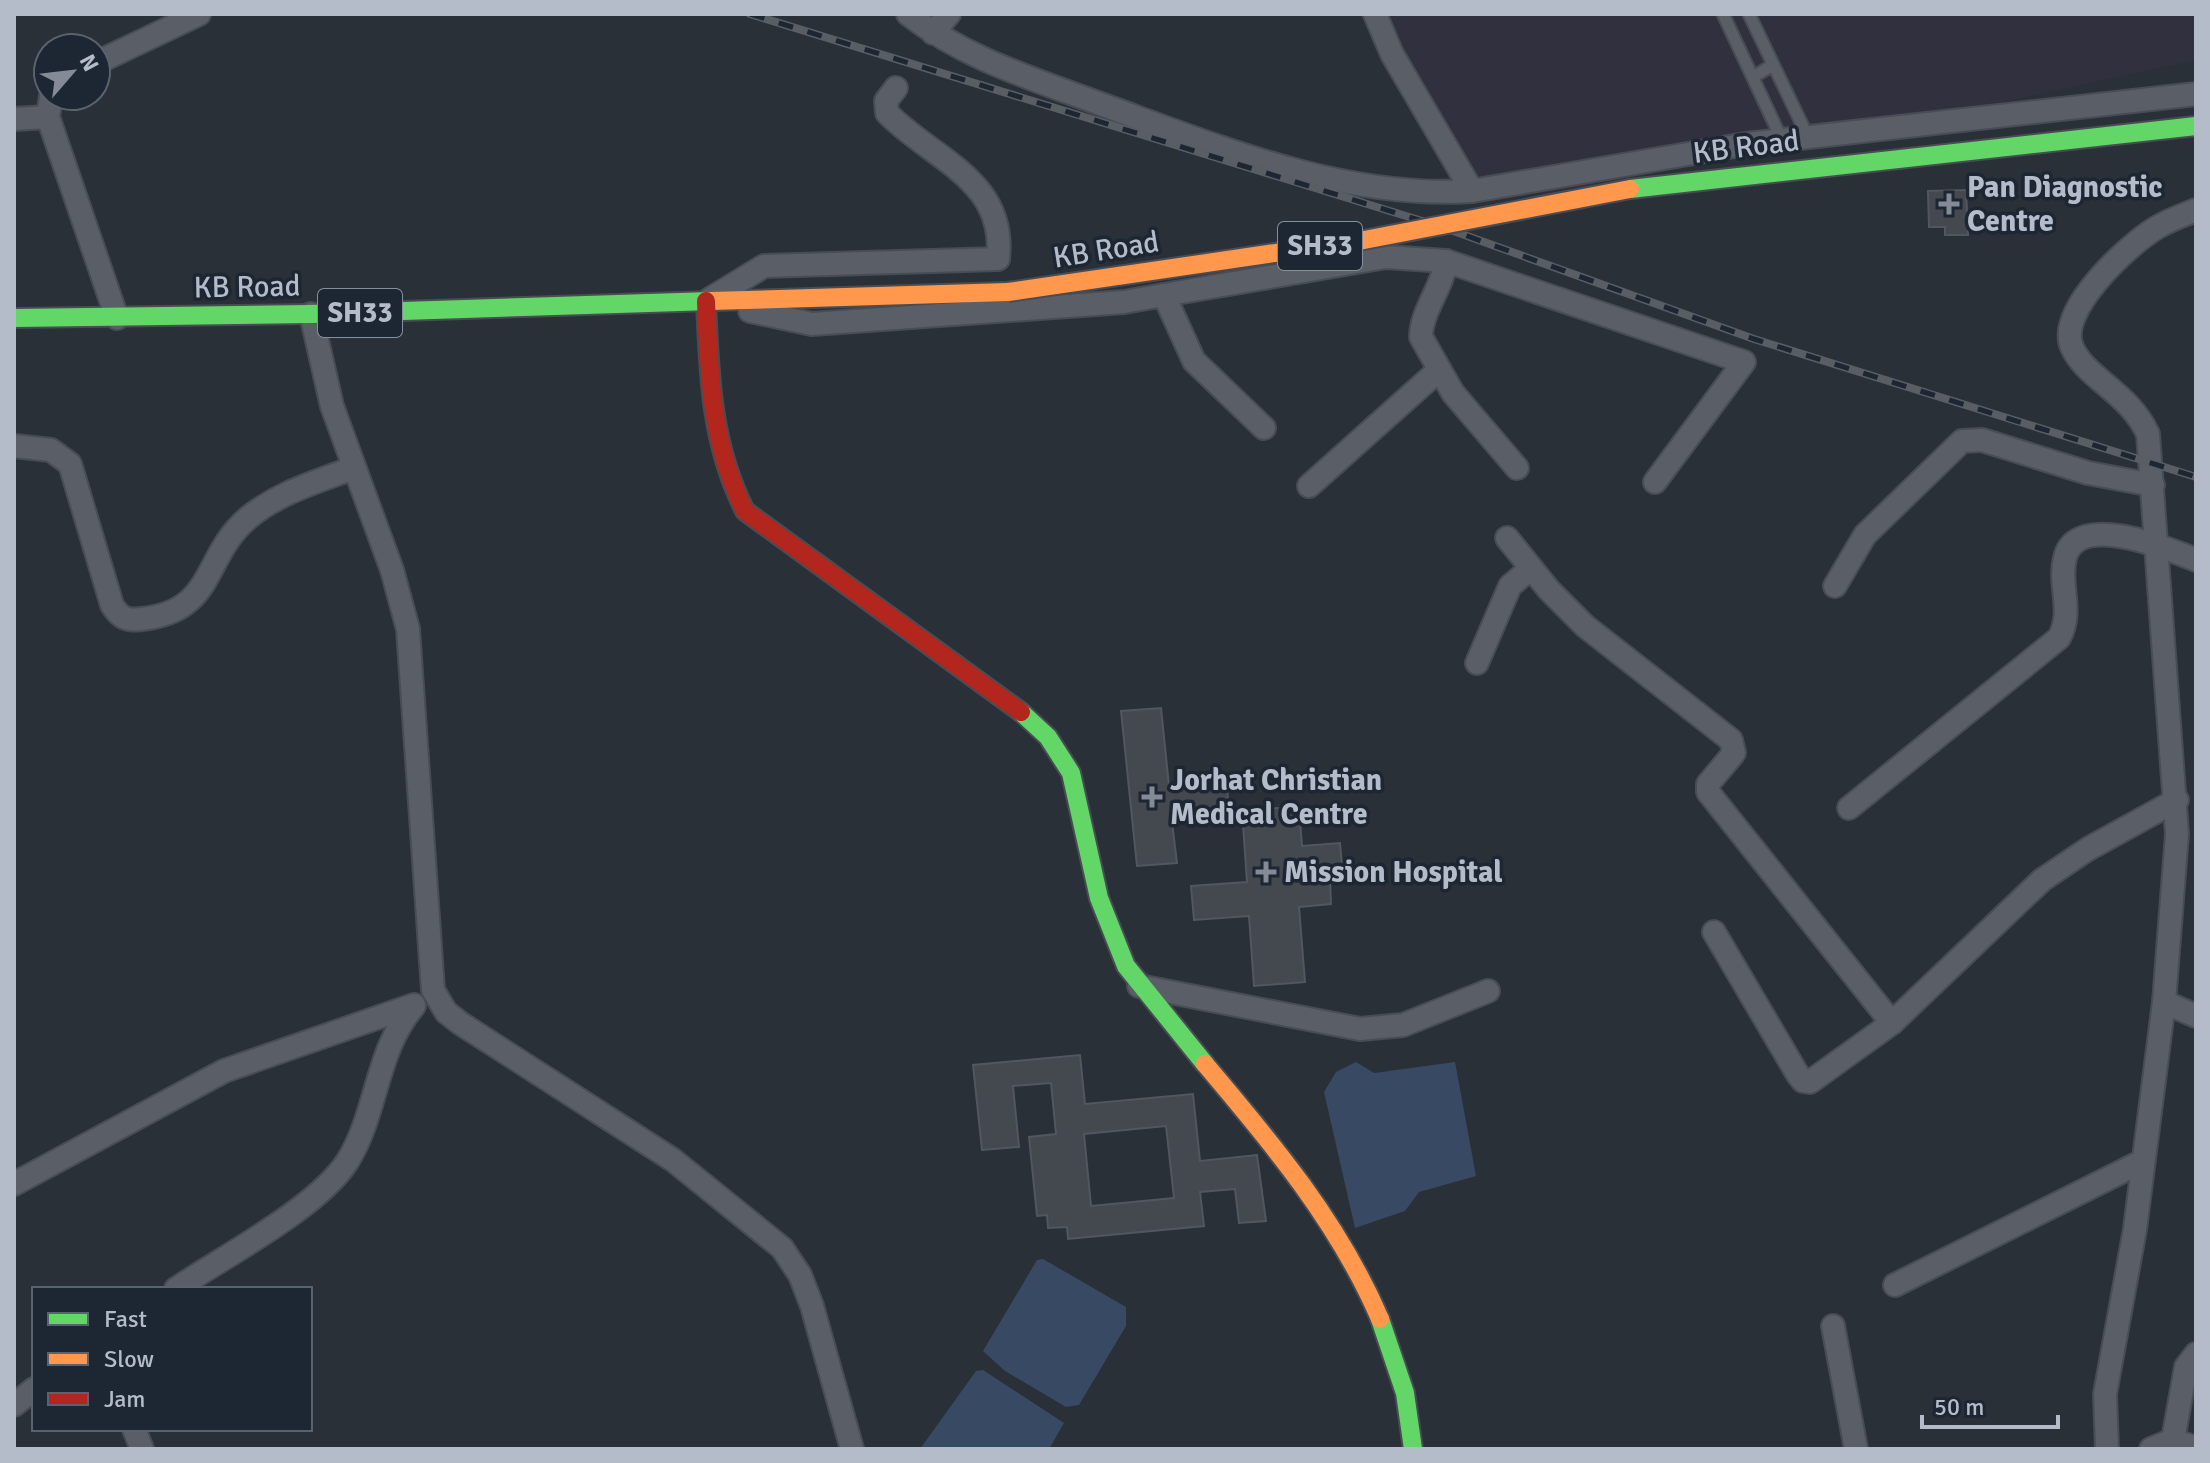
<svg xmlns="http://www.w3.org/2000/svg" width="2210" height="1463" viewBox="0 0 2210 1463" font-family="Signika,sans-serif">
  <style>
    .medical { fill: #31303e }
    .water { fill: #384963 }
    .building { fill: #444950; stroke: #52575f; stroke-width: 2; fill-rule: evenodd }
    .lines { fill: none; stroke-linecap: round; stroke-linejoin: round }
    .lane-casing { stroke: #484c53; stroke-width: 15 }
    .street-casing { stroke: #484c53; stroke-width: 26 }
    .fast-casing { stroke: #484c53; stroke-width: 22 }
    .slow-casing { stroke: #484c53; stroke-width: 22 }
    .jam-casing { stroke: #484c53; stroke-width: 22 }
    .lane { stroke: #5a5e66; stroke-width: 11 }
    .street { stroke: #5a5e66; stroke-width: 22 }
    .fast { stroke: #63d668; stroke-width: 18 }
    .slow { stroke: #ff974d; stroke-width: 18 }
    .jam { stroke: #b3261e; stroke-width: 18 }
    .rail-casing { stroke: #595d64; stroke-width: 8 }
    .rail { stroke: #1d2633; stroke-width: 5; stroke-dasharray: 15; stroke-linecap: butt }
    .slow-bridge-casing { stroke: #484c55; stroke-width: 22; stroke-linecap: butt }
    .slow-bridge { stroke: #ff974d; stroke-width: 18 }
    .poi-dot { fill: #848b96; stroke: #1d2633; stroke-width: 3 }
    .labels { text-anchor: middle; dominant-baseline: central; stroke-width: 7; stroke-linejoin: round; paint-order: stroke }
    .shield { fill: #1d2633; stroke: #878f9c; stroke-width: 2 }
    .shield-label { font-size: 28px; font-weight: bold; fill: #b4bcc9 }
    .street-label { font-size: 30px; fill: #b4bcc9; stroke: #1d2633 }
    .poi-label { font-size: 30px; font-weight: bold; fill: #b4bcc9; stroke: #1d2633; text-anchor: start }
  </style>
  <rect width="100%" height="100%" fill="#2a3038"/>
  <path class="medical" d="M1384 14H2196V60L1804 145 1554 192 1492 199 1455 146 1413 74Z"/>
  <g class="water">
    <path d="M1356 1062 1374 1073 1455 1062 1476 1176 1419 1192 1405 1211 1355 1228 1324 1092 1336 1072Z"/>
    <path d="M1043 1259 1126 1307V1326L1079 1405 1066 1407 1005 1371 983 1351 1037 1260Z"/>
    <path d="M983 1370 1064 1423 1049 1449H920L976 1371Z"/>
  </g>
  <g class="building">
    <path d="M1966 190 1968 235H1945V227H1929L1928 191Z"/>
    <path d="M1161 708 1169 786 1226 781 1230 816 1172 822 1177 863 1137 866 1121 711Z"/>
    <path d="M1299 807 1302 846 1340 843 1343 878 1330 879 1331 904 1299 907 1305 982 1254 986 1249 916 1194 920 1191 886 1247 882 1242 810Z"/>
    <path d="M1080 1055 1085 1104 1193 1094 1200 1161 1257 1155 1266 1221 1239 1223 1235 1189 1200 1192 1204 1226 1068 1239 1067 1227 1048 1228 1047 1215 1037 1216 1029 1137 1056 1134 1051 1083 1013 1086 1019 1147 982 1150 973 1065ZM1166 1126 1174 1198 1091 1206 1084 1134Z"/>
  </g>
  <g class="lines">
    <g class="lane-casing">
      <g id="lane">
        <path d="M1723 14 1782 140"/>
        <path d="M1749 14 1808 137"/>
        <path d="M1753 77 1773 65"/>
      </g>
    </g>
    <g class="street-casing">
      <g id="street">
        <path d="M908 14C967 60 1037 80 1106 106 1224 149 1345 199 1472 191"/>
        <path d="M1375 14 1392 54 1472 191 1746 144 2196 94"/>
        <path d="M933 33 949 14"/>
        <path d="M96 63 199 14"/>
        <path d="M51 96 48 117 117 318"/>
        <path d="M14 119 48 117"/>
        <path d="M1446 261C1443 287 1421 311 1421 337L1453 393 1517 468"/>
        <path d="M1164 295 1386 257 1446 261 1744 362 1655 482"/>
        <path d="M710 299 764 266 998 259C1007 180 933 160 887 113L886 101 896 88"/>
        <path d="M750 311 812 324 1124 302 1164 295 1194 361 1264 428"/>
        <path d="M311 314 332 406 392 570 408 629 433 990 446 1012 460 1023 673 1160 782 1248 800 1275 812 1306 852 1449"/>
        <path d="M14 446 51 450 70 464 112 605C120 618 127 621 142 619 216 611 202 557 248 518 278 493 316 482 353 468"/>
        <path d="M1309 486 1439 370"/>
        <path d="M1507 538 1549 590 1585 626 1731 740 1734 753 1708 784V792L1892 1023"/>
        <path d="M1835 586 1865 535 1962 441 1982 440 2088 473 2153 485"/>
        <path d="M1477 663 1510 586 1531 568"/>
        <path d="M1849 808 2059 638C2074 611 2058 585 2065 558 2076 510 2169 549 2196 560"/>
        <path d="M1714 932 1798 1075 1803 1081 1810 1082 1892 1023 2042 880 2088 849 2177 800"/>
        <path d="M1139 986 1360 1029 1403 1025 1488 991"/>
        <path d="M2164 1002 2196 1016"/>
        <path d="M14 1184 224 1071 414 1005"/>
        <path d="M1895 1285 2143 1161"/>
        <path d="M176 1289C224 1256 316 1209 347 1162 378 1113 375 1051 414 1006"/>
        <path d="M1833 1326 1856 1449"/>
        <path d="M14 1405 34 1389"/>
        <path d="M134 1429 142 1449"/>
        <path d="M2173 1440 2186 1367 2196 1354"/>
        <path d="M2107 1449 2105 1394 2135 1229 2164 1002 2177 834 2148 434C2129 392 2085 378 2072 347 2056 311 2128 245 2156 228 2169 220 2183 215 2196 210"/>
        <path d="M2151 1449 2173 1440 2196 1448"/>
      </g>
    </g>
    <g class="fast-casing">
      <g id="fast">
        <path d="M1630 189 2196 126"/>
        <path d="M14 318 311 314 711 301"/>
        <path d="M1021 712 1048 737 1071 773 1099 898 1126 966 1205 1064"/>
        <path d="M1380 1319 1405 1393 1413 1449"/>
      </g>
    </g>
    <g class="slow-casing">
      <g id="slow">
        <path d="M711 301 1008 292"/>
        <path d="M1205 1064C1272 1143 1339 1223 1380 1319"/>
      </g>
    </g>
    <g class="jam-casing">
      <path id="jam" d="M706 301C709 375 711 444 745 511L1021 712"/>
    </g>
    <use href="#lane" class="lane"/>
    <use href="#street" class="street"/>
    <use href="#fast" class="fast"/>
    <use href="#slow" class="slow"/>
    <use href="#jam" class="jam"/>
    <g class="rail-casing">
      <path id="rail" d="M750 14 1445 228 1754 339 2196 477"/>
    </g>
    <use href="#rail" class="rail"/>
    <g class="slow-bridge-casing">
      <path id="slow-bridge" d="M1008 292 1364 240 1630 189"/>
    </g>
    <use href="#slow-bridge" class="slow-bridge"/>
  </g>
  <g class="poi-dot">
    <path d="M1945 192h8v8h8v8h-8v8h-8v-8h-8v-8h8z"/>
    <path d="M1148 785h8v8h8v8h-8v8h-8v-8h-8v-8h8z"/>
    <path d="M1262 860h8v8h8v8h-8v8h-8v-8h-8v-8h8z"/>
  </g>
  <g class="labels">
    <g class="shield">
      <rect x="1278" y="222" width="84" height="48" rx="6"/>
      <rect x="318" y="289" width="84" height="48" rx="6"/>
    </g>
    <g class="shield-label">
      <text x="1320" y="246">SH33</text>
      <text x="360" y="313">SH33</text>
    </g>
    <g class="street-label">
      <text transform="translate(1746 147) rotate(-7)">KB Road</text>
      <text transform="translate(1106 250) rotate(-9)">KB Road</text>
      <text transform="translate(247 287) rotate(-1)">KB Road</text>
    </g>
    <g class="poi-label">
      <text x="1967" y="187">Pan Diagnostic<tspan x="1967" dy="34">Centre</tspan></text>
      <text x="1170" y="780">Jorhat Christian<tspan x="1170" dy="34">Medical Centre</tspan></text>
      <text x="1284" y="872">Mission Hospital</text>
    </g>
  </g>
  <rect width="2210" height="1463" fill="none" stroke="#b4bcc9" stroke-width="32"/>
  <rect x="32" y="1287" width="280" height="144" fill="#1d2633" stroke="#59626f" stroke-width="2"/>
  <rect x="48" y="1313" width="40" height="12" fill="#63d668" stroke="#59626f" stroke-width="2"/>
  <text x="104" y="1327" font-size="24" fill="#b4bcc9">Fast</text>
  <rect x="48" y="1353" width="40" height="12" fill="#ff974d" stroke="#59626f" stroke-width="2"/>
  <text x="104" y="1367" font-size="24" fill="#b4bcc9">Slow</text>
  <rect x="48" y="1393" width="40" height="12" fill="#b3261e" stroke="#59626f" stroke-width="2"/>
  <text x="104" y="1407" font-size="24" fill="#b4bcc9">Jam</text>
  <g transform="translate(72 72) rotate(62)"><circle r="38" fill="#1d2633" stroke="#59626f" stroke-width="2"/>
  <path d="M0-6L14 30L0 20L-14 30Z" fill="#848b96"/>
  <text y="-12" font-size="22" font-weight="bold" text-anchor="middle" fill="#b4bcc9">N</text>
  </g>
  <path d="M1922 1415v12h136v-12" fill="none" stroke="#b4bcc9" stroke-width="4"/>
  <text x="1934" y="1415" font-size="24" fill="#b4bcc9" stroke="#1d2633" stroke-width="6" paint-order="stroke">50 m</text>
</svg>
